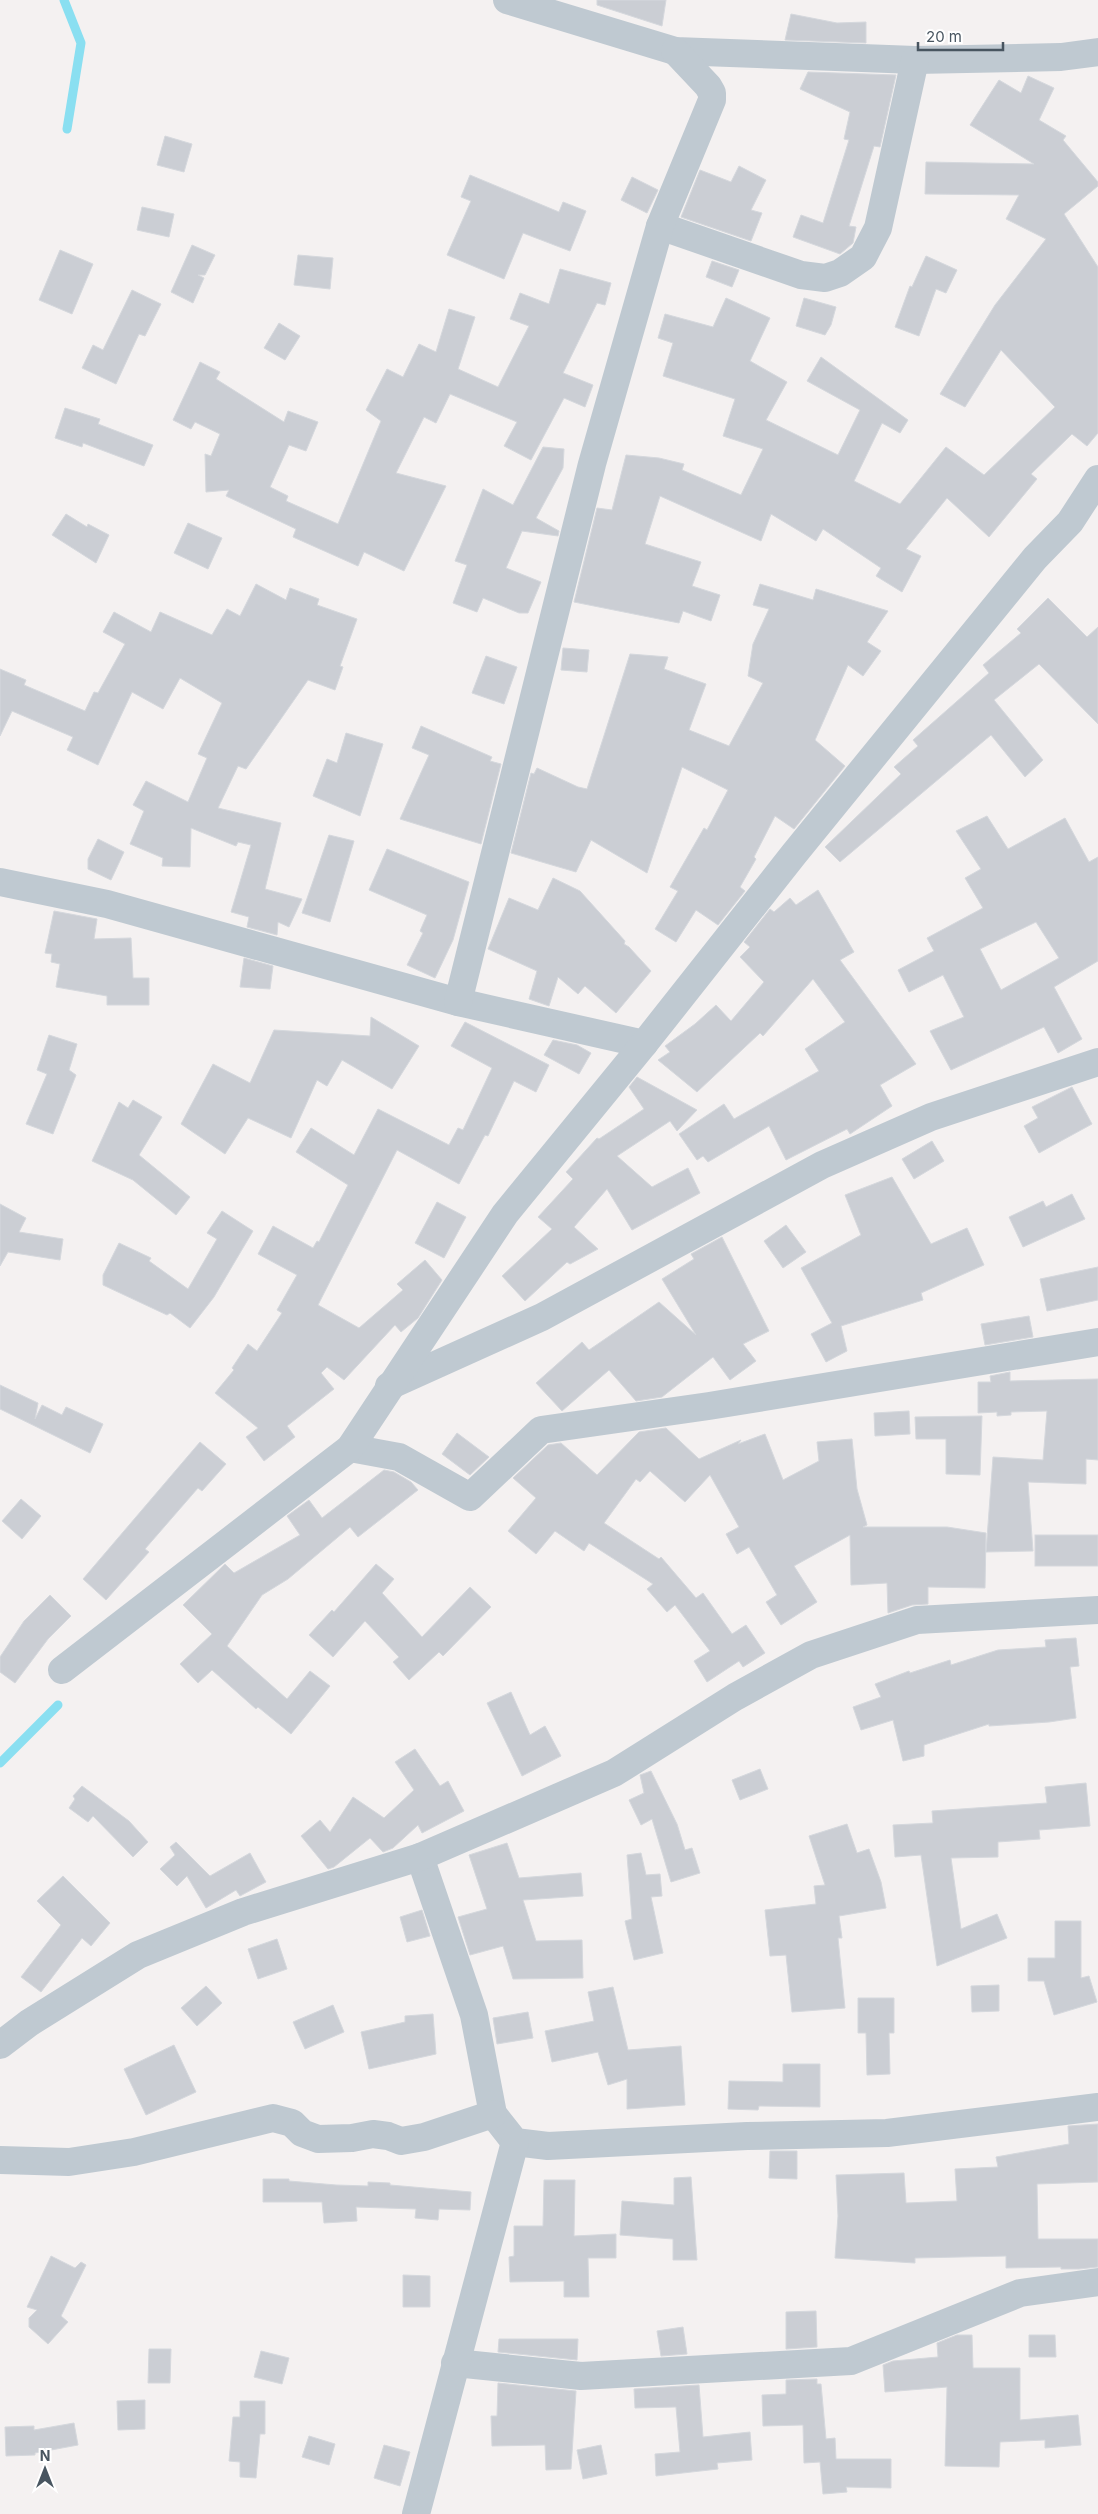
<svg xmlns="http://www.w3.org/2000/svg" width="1098" height="2514" viewBox="0 0 1098 2514" font-family="Inter,sans-serif">
  <style>
    .lines { fill: none; stroke-linecap: round; stroke-linejoin: round }
    .stream { stroke: #8adff1; stroke-width: 9 }
    .building { fill: #cbced4; stroke: #d5d8dd; fill-rule: evenodd }
    .street { stroke: #bfc9d1; stroke-width: 28 }
  </style>
  <rect width="100%" height="100%" fill="#f4f1f1"/>
  <g class="lines">
    <g class="stream">
      <path d="M64 0 81 43 67 129"/>
      <path d="M0 1763 58 1705"/>
    </g>
  </g>
  <g class="building">
    <path d="M597 0H666L662 26 597 5Z"/>
    <path d="M791 14 837 23 866 22V43L785 40Z"/>
    <path d="M808 72 896 75 880 147 874 146 849 226 856 227 853 243 840 254 793 237 801 215 823 223 849 140 844 139 850 112 800 89Z"/>
    <path d="M1028 76 1054 88 1039 120 1066 136 1063 140 1098 182V186L1064 214 1098 267V433L1087 446 1072 434 1031 474 1037 479 989 537 947 498 906 549 921 556 902 592 876 576 881 568 823 529 816 541 771 514 761 541 660 496 645 544 701 562 692 586 720 595 711 621 683 611 679 623 574 602 597 508 612 510 626 455 659 458 684 464 682 470 741 495 763 449 723 436 735 399 663 376 673 343 658 338 665 314 713 327 726 298 770 318 750 361 787 382 766 420 838 455 860 410 807 381 821 357 908 420 900 433 882 423 854 481 900 504 946 447 984 475 1055 407 1001 350 965 407 940 394 995 305 1046 239 1006 219 1019 195 925 194 926 162 1034 164 970 125 999 80 1021 93Z"/>
    <path d="M165 136 192 144 184 172 157 165Z"/>
    <path d="M739 166 766 180 751 210 762 213 751 241 681 217 700 170 731 182Z"/>
    <path d="M470 175 559 212 563 202 586 211 570 251 523 233 504 279 447 255 471 201 461 197Z"/>
    <path d="M632 177 658 190 647 213 621 200Z"/>
    <path d="M142 207 174 214 169 237 137 230Z"/>
    <path d="M192 245 215 255 205 275H198L204 278 193 303 171 292Z"/>
    <path d="M60 250 93 264 72 314 39 300Z"/>
    <path d="M298 255 333 258 330 289 294 285Z"/>
    <path d="M926 256 957 270 946 293 936 289 919 336 895 327 910 286 912 287Z"/>
    <path d="M712 261 739 270 732 287 706 277Z"/>
    <path d="M560 269 611 283 605 305 597 303 563 373 593 385 585 407 564 398 531 460 504 446 517 422 450 394 436 423 424 417 396 473 446 486 404 571 364 552 358 566 293 537 296 529 226 496 229 490 206 492 205 454 211 456 220 434 195 422 191 429 173 420 200 362 220 372 216 379 284 422 288 411 318 422 306 451 289 445 270 487 288 496 286 501 338 524 381 421 366 410 387 369 403 377 419 344 436 352 449 309 475 317 458 369 498 387 529 326 510 319 520 293 549 304Z"/>
    <path d="M132 290 161 304 145 336 139 334 116 384 82 368 93 345 103 350Z"/>
    <path d="M804 298 836 307 831 325 825 335 796 326Z"/>
    <path d="M279 323 300 336 285 360 264 348Z"/>
    <path d="M65 408 100 419 98 424 153 445 144 466 83 443 82 447 55 438Z"/>
    <path d="M543 447 564 449 563 468 536 518 559 531 558 536 522 531 506 568 541 582 528 613H519L483 598 477 612 453 603 467 565 455 561 483 489 513 505Z"/>
    <path d="M66 514 87 527 88 524 109 535 96 563 52 535Z"/>
    <path d="M188 523 222 538 208 569 174 553Z"/>
    <path d="M256 584 286 600 290 588 319 599 317 605 357 619 340 666 343 667 335 690 308 680 246 769 238 766 218 808 281 823 265 889 302 899 289 927 278 922 277 935 247 927 249 917 231 912 251 845 238 842 236 846 191 828 190 867 162 866 163 858 130 844 144 811 133 805 146 781 188 802 207 758 198 754 222 703 180 678 163 709 132 692 98 765 67 750 73 737 12 711 0 736V669L26 680 24 685 85 711 94 692 98 693 125 644 103 632 114 612 151 632 160 612 212 635 227 609 240 616Z"/>
    <path d="M760 584 813 600 816 589 888 611 867 642 881 651 863 676 848 665 815 740 845 766 794 829 775 816 754 857 756 859 740 887 745 891 718 925 696 910 676 942 655 929 678 891 670 887 704 828 707 830 728 790 682 767 647 873 591 840 576 872 511 853 531 773 534 774 537 768 578 787 587 789 630 654 668 657 664 669 706 684 689 730 729 746 763 683 748 676 753 644 769 609 753 605Z"/>
    <path d="M1048 598 1087 637 1098 627V724L1039 664 994 700 1043 760 1025 777 991 735 840 862 825 847 901 774 894 767 918 746 913 740 989 673 983 665 1021 633 1017 629Z"/>
    <path d="M563 648 589 650 587 672 561 670Z"/>
    <path d="M486 656 517 667 504 704 472 693Z"/>
    <path d="M421 726 492 757 490 761 501 764 481 844 400 819 429 755 412 748Z"/>
    <path d="M346 733 383 744 360 816 313 796 327 759 337 763Z"/>
    <path d="M987 816 1008 849 1065 818 1089 862 1098 857V961L1054 987 1082 1039 1058 1053 1044 1027 951 1070 930 1031 964 1017 943 975 909 992 898 970 934 951 927 938 983 908 965 878 981 869 956 831ZM1036 922 1059 958 1001 990 980 949Z"/>
    <path d="M329 835 354 841 330 922 302 913Z"/>
    <path d="M98 839 124 852 111 880 88 869V859Z"/>
    <path d="M387 849 469 882 453 940 435 978 407 965 423 933 420 931 427 915 369 890Z"/>
    <path d="M553 878 580 891 625 941 624 944 629 947 651 971 616 1013 585 986 578 994 558 977 549 1006 529 999 537 971 488 949 509 898 538 910Z"/>
    <path d="M818 890 854 952 840 960 916 1064 880 1085 892 1106 850 1134 847 1129 786 1160 769 1126 708 1162 703 1156 697 1160 679 1134 724 1104 734 1119 819 1071 805 1049 845 1022 813 979 763 1036 760 1033 697 1092 658 1060 670 1052 665 1046 695 1024 716 1005 731 1021 764 982 740 957 750 947 744 942 770 909 774 912 790 898 796 905Z"/>
    <path d="M54 911 97 919 94 939 131 938 133 978H149V1005H107V996L56 987 60 964 51 962 52 954 45 953Z"/>
    <path d="M244 958 273 966 270 989 240 987Z"/>
    <path d="M371 1017 419 1046 392 1089 342 1060 327 1086 317 1080 291 1138 248 1118 225 1154 181 1124 213 1064 250 1083 274 1030 370 1036Z"/>
    <path d="M465 1022 549 1065 536 1092 514 1081 488 1136 485 1135 459 1184 397 1150 318 1305 359 1328 403 1290 397 1284 425 1260 442 1280 418 1318 401 1332 395 1325 344 1380 327 1367 321 1373 334 1389 287 1426 295 1437 264 1461 246 1437 258 1428 215 1393 234 1370 232 1368 248 1344 257 1351 282 1313 277 1310 297 1275 258 1254 273 1226 313 1248 317 1241 319 1242 348 1185 296 1152 311 1128 354 1155 378 1109 449 1145 458 1128 463 1130 492 1068 451 1046Z"/>
    <path d="M49 1035 77 1044 69 1070 76 1075 53 1134 26 1124 47 1074 37 1070Z"/>
    <path d="M553 1040 577 1045 591 1053 579 1074 544 1055Z"/>
    <path d="M637 1077 697 1110 677 1131 670 1121 617 1156 652 1187 688 1168 700 1193 632 1230 607 1189 574 1227 598 1249 570 1264 567 1262 525 1301 502 1276 552 1229 538 1217 573 1179 566 1172 597 1138 599 1139 644 1109 629 1087Z"/>
    <path d="M1072 1087 1092 1124 1039 1153 1024 1126 1038 1118 1032 1107Z"/>
    <path d="M133 1100 162 1117 139 1155 190 1197 176 1215 133 1180 92 1161 119 1102 128 1108Z"/>
    <path d="M932 1141 944 1161 914 1179 902 1159Z"/>
    <path d="M892 1177 931 1244 967 1228 984 1265 921 1293 923 1300 841 1326 847 1351 826 1362 811 1334 832 1323 801 1268 861 1235 845 1195Z"/>
    <path d="M1072 1194 1085 1219 1023 1247 1009 1217 1043 1201 1046 1207Z"/>
    <path d="M437 1202 466 1217 444 1258 415 1243Z"/>
    <path d="M0 1204 26 1218 19 1232 63 1239 60 1260 8 1252 0 1266Z"/>
    <path d="M222 1211 253 1231 214 1297 190 1328 170 1313 167 1315 103 1285V1275L119 1243 151 1258 149 1261 188 1289 217 1239 207 1233Z"/>
    <path d="M786 1225 806 1252 783 1268 764 1241Z"/>
    <path d="M722 1237 769 1331 743 1344 756 1361 730 1380 713 1357 662 1397 636 1401 609 1370 562 1411 536 1383 582 1342 589 1350 659 1302 696 1335 662 1279 694 1259 691 1254Z"/>
    <path d="M1098 1267V1300L1047 1311 1040 1279Z"/>
    <path d="M1029 1316 1033 1337 985 1345 981 1324Z"/>
    <path d="M1010 1372V1381L1098 1379V1460L1086 1459V1484L1028 1482 1033 1551 986 1552 993 1457 1043 1460 1047 1411 1011 1412V1415L997 1416V1412L978 1413V1382H991L990 1376Z"/>
    <path d="M0 1385 38 1403 35 1419 42 1405 62 1415 66 1407 103 1424 90 1453 0 1409Z"/>
    <path d="M909 1411 910 1434 875 1436 874 1413Z"/>
    <path d="M982 1416 980 1475 946 1474V1439H916L915 1417Z"/>
    <path d="M666 1428 699 1459 741 1440 738 1444 765 1434 783 1480 819 1461 817 1442 852 1439 857 1489 867 1525 863 1527H947L986 1533 985 1588 928 1587V1604L912 1605 888 1613 887 1583 851 1585 850 1535 794 1566 817 1602 781 1625 766 1602 777 1595 749 1547 737 1554 726 1534 739 1527 710 1475 685 1502 650 1471 640 1482 636 1479 604 1523 659 1559 661 1557 696 1598 703 1593 732 1634 746 1625 765 1653 743 1667 739 1661 707 1682 694 1661 710 1651 675 1605 667 1612 647 1589 653 1584 589 1543 584 1551 555 1531 536 1554 508 1531 536 1498 513 1478 548 1445 561 1443 597 1475 639 1432Z"/>
    <path d="M457 1433 489 1457 470 1475 442 1454Z"/>
    <path d="M200 1442 226 1464 202 1491 198 1488 145 1549 149 1552 106 1600 83 1579Z"/>
    <path d="M384 1470 394 1472 411 1482 418 1490 358 1537 350 1527 288 1579 262 1595 227 1646 287 1699 310 1671 330 1686 291 1734 258 1707 256 1709 212 1670 198 1683 180 1664 212 1634 183 1605 225 1564 234 1573 300 1535 287 1516 309 1500 322 1518Z"/>
    <path d="M21 1499 41 1516 22 1539 2 1521Z"/>
    <rect x="1035" y="1535" width="63" height="31"/>
    <path d="M376 1564 394 1579 382 1593 422 1637 470 1587 491 1607 443 1656 439 1652 409 1680 393 1662 399 1657 365 1621 333 1657 309 1635 332 1610 334 1612Z"/>
    <path d="M50 1595 71 1616 48 1639 15 1683 0 1672V1657L24 1621Z"/>
    <path d="M1076 1638 1079 1666 1070 1667 1076 1718 1049 1722 989 1726V1724L924 1745V1756L903 1761 893 1720 861 1730 853 1707 881 1697 875 1684 909 1671 910 1673 950 1660 951 1665 998 1650 1046 1647 1045 1640Z"/>
    <path d="M511 1692 530 1735 545 1726 561 1756 522 1776 487 1703Z"/>
    <path d="M415 1749 440 1786 448 1781 464 1811 422 1833 418 1825 393 1848 383 1852 370 1838 334 1867 328 1869 301 1836 320 1820 330 1832 353 1797 384 1818 414 1790 395 1762Z"/>
    <path d="M760 1769 768 1789 740 1800 732 1780Z"/>
    <path d="M651 1771 677 1824 685 1850 692 1848 700 1873 671 1882 652 1819 641 1825 629 1800 644 1793 640 1775Z"/>
    <path d="M1086 1783 1090 1826 1039 1830 1040 1839 998 1842V1857L951 1858 961 1929 997 1914 1007 1938 937 1966 921 1855 895 1857 893 1825 933 1823 932 1811 1047 1803 1045 1787Z"/>
    <path d="M82 1786 129 1821 148 1842 133 1857 93 1816 88 1822 69 1808 75 1799 73 1796Z"/>
    <path d="M847 1824 857 1853 869 1849 881 1882 886 1908 839 1916 842 1938H838L845 2008 792 2012 786 1955 770 1956 765 1910 816 1904 814 1886 825 1885 809 1836Z"/>
    <path d="M176 1842 210 1876 250 1853 266 1882 240 1896 236 1890 206 1908 187 1876 177 1886 160 1869 175 1855 170 1847Z"/>
    <path d="M507 1843 519 1878 581 1873 583 1896 523 1900 536 1941 582 1940 583 1978 513 1979 503 1946 470 1955 458 1917 487 1909 469 1855Z"/>
    <path d="M641 1853 646 1875 660 1874 662 1896 651 1897 663 1953 634 1960 625 1921 632 1919 627 1855Z"/>
    <path d="M63 1876 110 1923 91 1946 82 1938 41 1992 21 1977 61 1925 37 1901Z"/>
    <path d="M422 1910 430 1936 407 1942 400 1917Z"/>
    <path d="M1055 1921H1081V1978L1089 1976 1097 2002 1054 2015 1044 1981H1028V1958H1055Z"/>
    <path d="M277 1939 287 1969 258 1979 248 1949Z"/>
    <path d="M999 1985V2011L972 2012 971 1986Z"/>
    <path d="M206 1986 222 2003 197 2026 181 2008Z"/>
    <path d="M613 1987 628 2050 681 2046 685 2105 627 2109V2079L608 2085 598 2052 552 2062 545 2031 594 2021 588 1992Z"/>
    <path d="M858 1998H894V2033H889L890 2074 867 2075 866 2033H858Z"/>
    <path d="M333 2005 344 2032 305 2049 293 2022Z"/>
    <path d="M528 2012 533 2038 497 2044 493 2018Z"/>
    <path d="M433 2014 436 2054 369 2069 361 2032 405 2022V2016Z"/>
    <path d="M174 2045 196 2092 146 2115 124 2069Z"/>
    <path d="M783 2064H820V2107L759 2106 758 2110 728 2109 729 2081 783 2082Z"/>
    <path d="M1098 2124V2182L1037 2184 1038 2239H1098V2267L1079 2269H1061V2267L1006 2268V2256L915 2258V2263L835 2258 838 2216 836 2175 904 2173 906 2203 957 2201 955 2169 998 2167 996 2157 1069 2144 1068 2126Z"/>
    <path d="M770 2151H797V2179L769 2178Z"/>
    <path d="M691 2177 697 2260H673V2239L620 2235 622 2201 674 2205V2178Z"/>
    <path d="M263 2179H289V2181L336 2185 368 2186V2182L390 2183V2185L471 2192 470 2210 439 2209 438 2220 415 2218 416 2209 356 2207 357 2221 324 2223 322 2202H263Z"/>
    <path d="M544 2180H575L574 2236 616 2234V2258H588L589 2297H564V2281L510 2282 509 2257 514 2256V2226H543Z"/>
    <path d="M51 2256 75 2268 81 2262 86 2265 61 2316 68 2322 48 2344 29 2327V2318L37 2310 27 2307Z"/>
    <path d="M403 2275 430 2276V2307H403Z"/>
    <path d="M816 2311 817 2347 786 2349V2312Z"/>
    <path d="M683 2327 687 2354 661 2356 657 2331Z"/>
    <path d="M957 2335H972L973 2368H1020V2420L1078 2415 1081 2445 1045 2448V2440L1000 2442 999 2467 945 2466 947 2387 885 2392 883 2365 893 2361 938 2357 937 2343Z"/>
    <path d="M1029 2335H1055L1056 2357H1029Z"/>
    <path d="M499 2339H578L577 2360 498 2352Z"/>
    <path d="M149 2349H171L170 2383H148Z"/>
    <path d="M261 2351 289 2358 282 2384 254 2377Z"/>
    <path d="M817 2379V2384H821L826 2439 835 2438 836 2459H891V2488L846 2487 847 2492 823 2494 820 2462 804 2463 803 2425 763 2426 762 2395 786 2394V2380Z"/>
    <path d="M498 2383 576 2391 571 2469 546 2470 545 2445 492 2446 491 2416H497Z"/>
    <path d="M699 2385 703 2437 750 2432 752 2460 717 2463 718 2469 656 2476 655 2454 680 2452 676 2407 635 2408 634 2389Z"/>
    <path d="M145 2400V2429L118 2430 117 2401Z"/>
    <path d="M240 2401H265V2434H260L256 2478 240 2477V2462L229 2461 233 2417H240Z"/>
    <path d="M74 2423 78 2445 35 2453V2455L6 2456 5 2427 34 2426V2430Z"/>
    <path d="M309 2436 335 2444 329 2465 302 2457Z"/>
    <path d="M384 2445 410 2452 400 2486 374 2478Z"/>
    <path d="M601 2445 607 2474 583 2479 577 2450Z"/>
  </g>
  <g class="lines">
    <g class="street">
      <path d="M507 0 675 51 915 60 1061 57 1098 52"/>
      <path d="M660 226 801 275 825 278 840 273 863 257 878 228 915 60"/>
      <path d="M0 882 107 904 458 1002 644 1044"/>
      <path d="M458 1002 592 464 660 226 712 100V93L708 86 675 51"/>
      <path d="M389 1386 542 1317 822 1165 931 1117 1098 1062"/>
      <path d="M350 1448 399 1457 470 1497 541 1430 709 1406 1098 1342"/>
      <path d="M62 1670 350 1448 505 1214 644 1044 794 854 1035 558 1070 522 1098 479"/>
      <path d="M420 1857 474 2015 493 2114 515 2142 548 2146 747 2136 887 2133 1098 2107"/>
      <path d="M0 2045 29 2023 138 1955 243 1912 420 1857 614 1773 735 1697 811 1655 917 1620 1098 1610"/>
      <path d="M0 2160 69 2162 134 2152 273 2118 292 2123 302 2133 318 2139 352 2138 373 2134 388 2136 401 2141 424 2137 493 2114"/>
      <path d="M455 2363 581 2376 851 2361 1020 2293 1098 2282"/>
      <path d="M416 2514 515 2142"/>
    </g>
  </g>
  <g transform="translate(45 2469)" stroke="#ffffff" stroke-width="4" paint-order="stroke">
  <path d="M0-4L9 19L0 12L-9 19Z" fill="#485560"/>
  <text y="-8" font-size="14" font-weight="bold" text-anchor="middle" fill="#485560">N</text>
  </g>
  <path d="M918 42v8h85v-8" fill="none" stroke="#485560" stroke-width="2.5"/>
  <text x="926" y="42" font-size="15" fill="#485560" stroke="#ffffff" stroke-width="4" paint-order="stroke">20 m</text>
</svg>
